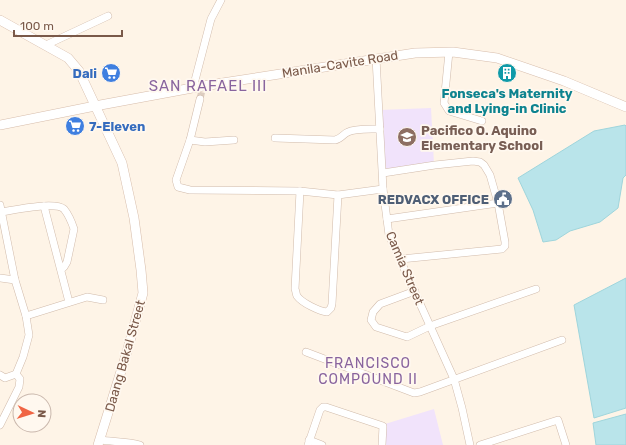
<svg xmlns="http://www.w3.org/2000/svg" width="626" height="445" viewBox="0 0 626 445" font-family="Rubik,sans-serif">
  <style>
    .education { fill: #f1e3fb }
    .water { fill: #b9e4ea; stroke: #9fd5dc }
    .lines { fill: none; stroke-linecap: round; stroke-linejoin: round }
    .street-tunnel { stroke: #ddcdc0; stroke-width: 7; stroke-dasharray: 7 3.5; stroke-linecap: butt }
    .street-casing { stroke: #d1bbab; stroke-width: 8 }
    .secondary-casing { stroke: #d7bdab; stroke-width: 10 }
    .street { stroke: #fff; stroke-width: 7 }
    .secondary { stroke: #fff; stroke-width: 9 }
    .labels { text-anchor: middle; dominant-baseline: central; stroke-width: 3.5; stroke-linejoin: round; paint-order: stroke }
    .street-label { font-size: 13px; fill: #7a5949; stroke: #fff8ef }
    .shop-label { font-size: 13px; font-weight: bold; fill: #366cbe; stroke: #fff8ef; text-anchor: end }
    .culture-label { font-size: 13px; font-weight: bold; fill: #0d838f; stroke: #fff8ef }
    .education-label { font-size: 13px; font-weight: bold; fill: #785e54; stroke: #fff8ef; text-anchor: start }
    .service-label { font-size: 13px; font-weight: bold; fill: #4e5e75; stroke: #fff8ef; text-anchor: end }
    .neighbourhood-label { font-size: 14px; letter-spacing: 1px; fill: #89649e; stroke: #fff8ef }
    .quarter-label { font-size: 15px; letter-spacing: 1px; fill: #89649e; stroke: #fff8ef }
  </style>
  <rect width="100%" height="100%" fill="#fef4e7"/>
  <g class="education">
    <path d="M431 108 434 164 385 171 380 110Z"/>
    <path d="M434 409 443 445H384L385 424Z"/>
  </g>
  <g class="water">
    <path d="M625 125 626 126V175L623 178 618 208 600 222 570 231 556 240 543 242 533 210 518 178 594 131Z"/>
    <path d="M626 278V408L594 418 574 305Z"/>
    <path d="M626 414V445H596L593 423Z"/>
  </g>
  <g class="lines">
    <path class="street-tunnel" d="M200 99 202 90"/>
    <g class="street-casing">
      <g id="street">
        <path d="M46 45 108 16"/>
        <path d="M449 52 444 103 449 111 482 121"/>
        <path d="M376 58 383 189 389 235 454 379 462 408 470 445"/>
        <path d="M193 88 211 19 221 0"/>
        <path d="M200 99 190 140 176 180 178 187 190 190 300 191 338 195 383 189"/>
        <path d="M275 138 335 140C341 139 343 134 348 132 355 128 372 129 380 129"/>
        <path d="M190 140 205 142 234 140"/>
        <path d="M383 173 435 165 473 161 480 162 484 165 490 175 498 203 505 242V246L502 249 401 259"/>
        <path d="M300 191 295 289C296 291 296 294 297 296 302 303 319 311 327 312L331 308 332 304 338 195"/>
        <path d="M0 205 15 280 26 316 29 335 23 357 16 374 20 379 19 387 0 425"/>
        <path d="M44 206 69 302"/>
        <path d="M1 212C14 210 55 201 64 209 68 214 72 223 74 229L67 262 64 267 61 269"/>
        <path d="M387 219 498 203"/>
        <path d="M0 278 15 280"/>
        <path d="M415 291 380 304 373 312 371 320 376 327 407 337 430 326 536 289"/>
        <path d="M26 316 87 297 103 300"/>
        <path d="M306 352 414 393 420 392 562 340"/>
        <path d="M0 375 5 378 16 374"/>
        <path d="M100 440C114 442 127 441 140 445"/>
        <path d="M309 440 322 445"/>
        <path d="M308 445 320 410 323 407H326L383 426 382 445"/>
        <path d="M480 445 558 420 566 445"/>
      </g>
    </g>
    <g class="secondary-casing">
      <g id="secondary">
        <path d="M0 20 68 58 79 71 122 163 134 218 141 270 143 293 127 352 98 445"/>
        <path d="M0 125 95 106 203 86 415 53 453 52 497 58 564 81 626 107"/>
      </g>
    </g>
    <use href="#street" class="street"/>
    <use href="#secondary" class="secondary"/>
  </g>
  <defs>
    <g id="supermarket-disc" transform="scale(1)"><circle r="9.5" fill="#3f7fe0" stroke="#fff8ef"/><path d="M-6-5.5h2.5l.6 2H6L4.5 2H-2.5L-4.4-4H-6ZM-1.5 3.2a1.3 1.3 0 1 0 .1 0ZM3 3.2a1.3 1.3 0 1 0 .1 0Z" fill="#fff"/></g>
    <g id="building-disc" transform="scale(1)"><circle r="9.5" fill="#0f9aa8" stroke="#fff8ef"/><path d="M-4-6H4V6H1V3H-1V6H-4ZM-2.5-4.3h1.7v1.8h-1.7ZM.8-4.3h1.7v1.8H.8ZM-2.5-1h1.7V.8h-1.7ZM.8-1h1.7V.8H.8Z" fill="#fff"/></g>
    <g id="school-disc" transform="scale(1)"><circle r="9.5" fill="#8d6e63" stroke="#fff8ef"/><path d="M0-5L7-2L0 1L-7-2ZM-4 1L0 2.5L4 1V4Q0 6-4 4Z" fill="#fff"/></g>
    <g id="civic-disc" transform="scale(1)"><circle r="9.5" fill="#5c6f8a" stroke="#fff8ef"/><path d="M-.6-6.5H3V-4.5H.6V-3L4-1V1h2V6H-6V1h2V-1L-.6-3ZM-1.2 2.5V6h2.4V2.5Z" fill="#fff"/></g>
  </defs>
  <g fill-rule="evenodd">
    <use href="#supermarket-disc" x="111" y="73"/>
    <use href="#building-disc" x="507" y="73"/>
    <use href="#supermarket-disc" x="75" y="126"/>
    <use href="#school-disc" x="407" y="137"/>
    <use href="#civic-disc" x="503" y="199"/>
  </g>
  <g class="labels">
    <g class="street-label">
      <text transform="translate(340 64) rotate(-9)">Manila-Cavite Road</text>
      <text transform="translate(405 268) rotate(67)">Camia Street</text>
      <text transform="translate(125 356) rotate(-74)">Daang Bakal Street</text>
    </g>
    <g class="shop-label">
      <text x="97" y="73">Dali</text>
      <text x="89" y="126" text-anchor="start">7-Eleven</text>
    </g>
    <g class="culture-label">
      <text x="507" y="93">Fonseca's Maternity<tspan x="507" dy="15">and Lying-in Clinic</tspan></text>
    </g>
    <g class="education-label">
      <text x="421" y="130">Pacifico O. Aquino<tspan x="421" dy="15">Elementary School</tspan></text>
    </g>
    <g class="service-label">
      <text x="489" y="199">REDVACX OFFICE</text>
    </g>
    <g class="neighbourhood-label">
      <text x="368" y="363">FRANCISCO<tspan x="368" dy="16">COMPOUND II</tspan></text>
    </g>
    <g class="quarter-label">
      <text x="208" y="86">SAN RAFAEL III</text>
    </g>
  </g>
  <g transform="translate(32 413) rotate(94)"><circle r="19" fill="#fff8ef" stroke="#cab8ad"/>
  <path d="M0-3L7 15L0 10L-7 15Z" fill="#f06544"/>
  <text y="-6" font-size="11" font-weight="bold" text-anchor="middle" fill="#7a5949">N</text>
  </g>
  <path d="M14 30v6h108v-6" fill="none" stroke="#7a5949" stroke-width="2"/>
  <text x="20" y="30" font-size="12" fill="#7a5949" stroke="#fff8ef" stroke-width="3" paint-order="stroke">100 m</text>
</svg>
